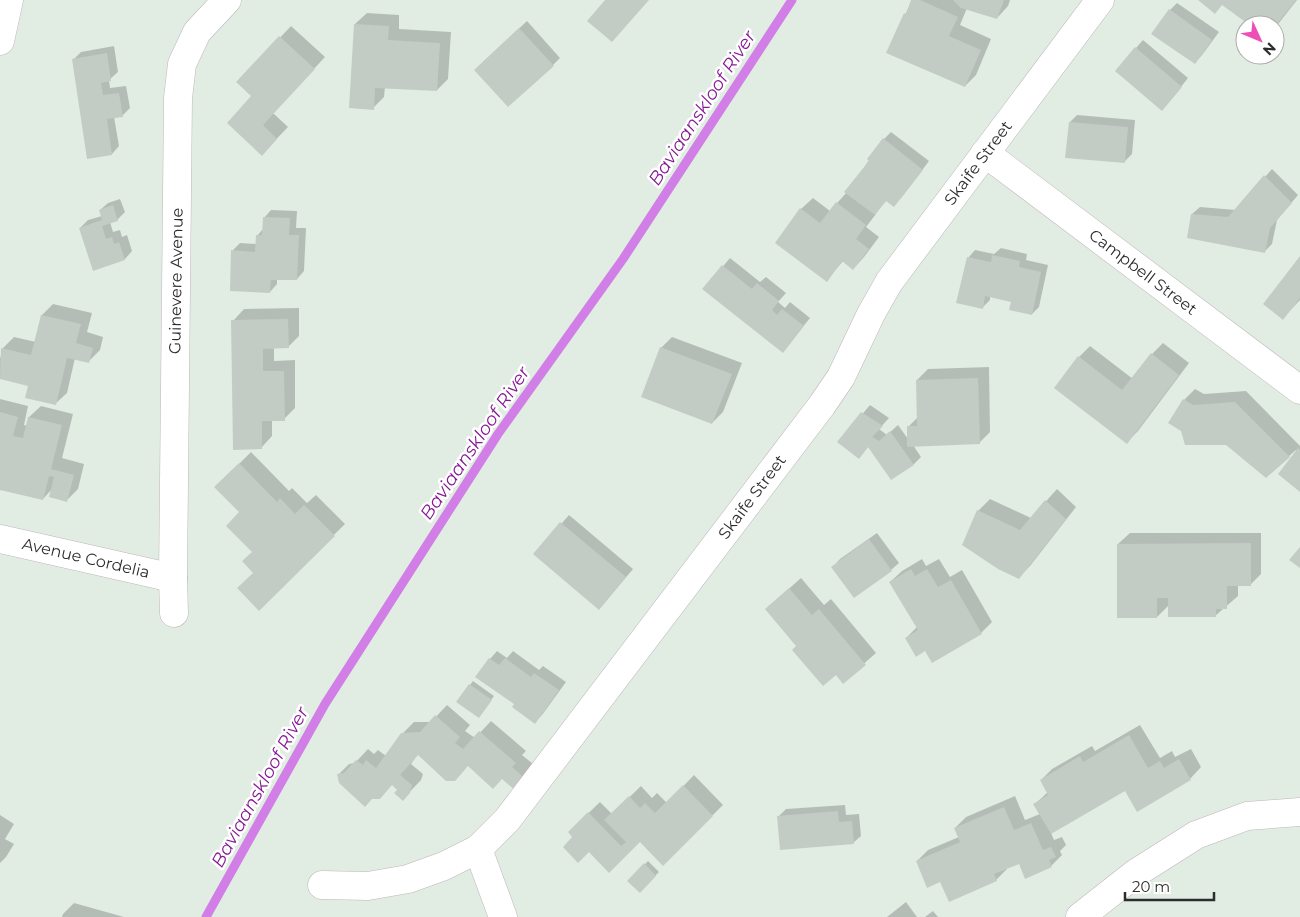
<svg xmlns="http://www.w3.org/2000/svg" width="1300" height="917" viewBox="0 0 1300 917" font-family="Montserrat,sans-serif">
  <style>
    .shadow { fill: #0003 }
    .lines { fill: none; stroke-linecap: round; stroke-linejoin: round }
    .stream { stroke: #d17ee6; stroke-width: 9 }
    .building { fill: #c3ccc4 }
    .street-casing { stroke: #bfb5bc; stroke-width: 29 }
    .street { stroke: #fff; stroke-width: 28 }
    .labels { text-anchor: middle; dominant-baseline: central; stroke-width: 5; stroke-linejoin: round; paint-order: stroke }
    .street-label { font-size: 16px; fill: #2d2d2d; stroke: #fff }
    .water-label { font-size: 18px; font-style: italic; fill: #871896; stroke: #fff }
  </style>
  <rect width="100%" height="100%" fill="#e1ede3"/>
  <g class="shadow">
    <path d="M912 0H1010L1008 6 997 18 967 8 960 25 991 39 976 75 965 86 888 52Z"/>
    <path d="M1200 0H1297L1275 28V25H1245V30L1241 27 1246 21 1223 4Z"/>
    <path d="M1177 3 1219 32 1202 55 1195 63 1170 10Z"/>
    <path d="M367 13 399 15V29L451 32 448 79 437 90 385 87 384 97 373 108 355 24Z"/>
    <path d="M527 21 560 58 553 65 483 62Z"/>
    <path d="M291 26 325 57 273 113 288 127 262 154 253 96 238 82Z"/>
    <path d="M1143 40 1188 78 1169 102 1136 48Z"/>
    <path d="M114 46 118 72 109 80 110 88 126 86 130 108 122 116 114 117 119 146 112 154 73 60 81 52Z"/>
    <path d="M1077 115 1135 120 1132 154 1124 162 1070 122Z"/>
    <path d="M891 132 929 161 901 198 887 200 875 213 876 214 866 227 879 237 864 257 853 269 843 261 827 280 776 242 801 209 813 198 830 211 847 192 884 139Z"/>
    <path d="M1272 169 1298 195 1277 220 1272 244 1265 251 1192 214 1200 207 1236 210Z"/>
    <path d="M120 199 125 212 117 220 110 222 113 232 120 230 122 237 127 235 132 251 125 259 94 269 80 228 88 220 102 216 100 210 108 203Z"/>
    <path d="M271 210 297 211 296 228H306L304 271 297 279 277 278V284L270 292 233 250 240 243 257 244V236L263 229 264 218Z"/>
    <path d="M1001 248 1027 254 1026 260 1048 265 1039 307 1032 314 1013 301 990 296V300L982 308 968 258 975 250 994 254Z"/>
    <path d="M730 258 760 282 766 277 786 293 778 302 785 308 790 302 810 318 783 351 704 289Z"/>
    <path d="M1300 258V300L1283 318Z"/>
    <path d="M53 304 92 313 87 332 103 337 100 350 89 361 75 358 67 393 55 404 29 385 0 378V359L3 348 14 337 36 342 42 315Z"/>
    <path d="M299 308V336L288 347H274V361L295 360V408L284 419 272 420V436L261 448 233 321 244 309Z"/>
    <path d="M672 337 742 363 723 412 712 423 661 348Z"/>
    <path d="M1163 343 1189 363 1138 431 1127 442 1079 357 1090 346 1133 379 1152 354Z"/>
    <path d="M989 367 990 432 979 443 913 445 921 457 914 464 892 478 869 446 859 457 839 442 870 405 889 418 879 429 887 435 898 425 908 439V427L918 417 917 380 928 369Z"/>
    <path d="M1195 389 1204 394 1246 391 1300 446V490L1297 451 1296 450 1266 476 1184 400Z"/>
    <path d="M0 399 28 406 24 425 27 426 29 417 41 406 73 414 62 458 84 464 78 489 67 500 52 489 43 499 0 488Z"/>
    <path d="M251 452 289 491 292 488 307 503 316 495 345 524 259 609 253 551 241 512 216 487Z"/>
    <path d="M1057 489 1076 507 1030 566 1019 577 964 544 978 511 990 499 1031 518Z"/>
    <path d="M569 515 633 569 606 601 535 554Z"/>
    <path d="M877 533 899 563 891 570 833 567 840 559Z"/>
    <path d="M1130 533H1261V574L1250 585H1238V596L1215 616 1170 604 1157 617 1118 544Z"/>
    <path d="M922 559 926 566 939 559 950 577 962 570 992 622 981 633 926 649 906 638 917 627 890 582 902 571Z"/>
    <path d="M801 578 824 605 831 599 876 653 843 682 836 674 798 646 766 609Z"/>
    <path d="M497 651 507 658 513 651 539 670 543 666 566 682 542 715 535 722 516 704 490 659Z"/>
    <path d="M473 681 494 696 482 713 470 685Z"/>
    <path d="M447 705 470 725 465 731 475 738 491 721 526 751 522 755 538 768 528 779 502 778 469 765 418 754 411 764 423 774 421 780 403 799 398 790 392 784 338 775 349 764 355 763 368 749 374 754 378 750 386 756 402 734 414 722H431Z"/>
    <path d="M1140 725 1160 758 1172 751 1175 757 1191 749 1201 767 1190 779 1137 810 1125 789 1051 833 1054 840 1062 837 1066 845 1060 851 1062 855 1051 866 1020 862 1007 868V869L996 880H941L917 861 928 850 959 837 955 828 966 817 1015 796 1025 820 1040 814 1035 804 1048 792 1041 780 1052 769 1092 746 1095 751Z"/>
    <path d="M694 775 723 805 663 864 640 841 609 871 569 832 600 802 612 814 641 786 652 798 657 793 667 803Z"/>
    <path d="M845 805 846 815 859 814 861 836 853 843 779 816 786 809Z"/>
    <path d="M0 815 14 824 5 839 14 844 6 857 0 863Z"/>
    <path d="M648 861 659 872 640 891 629 881Z"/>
    <path d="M906 902 917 917H887Z"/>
    <path d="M74 903 124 917H62L63 914Z"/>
    <path d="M933 911 938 917H925Z"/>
  </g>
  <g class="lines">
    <path class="stream" d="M206 917 325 704 498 434 623 259 792 0"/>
  </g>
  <g class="building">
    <path d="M605 0H649L612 42 587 21Z"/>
    <path d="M911 0H920L958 17 949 36 981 50 965 87 886 53 904 13 906 14Z"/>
    <path d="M953 0H1004L997 19 961 8Z"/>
    <path d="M1198 0H1296L1276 25H1245V31L1239 27 1244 21 1222 5 1215 14Z"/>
    <path d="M1169 9 1212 40 1195 64 1151 34Z"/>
    <path d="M354 24 389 26 388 40 440 43 437 91 375 88 374 110 349 108Z"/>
    <path d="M519 28 554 66 508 107 474 70Z"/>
    <path d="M279 36 315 69 263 125 277 139 262 156 227 123 251 96 236 82Z"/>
    <path d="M1135 47 1182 87 1162 111 1115 71Z"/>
    <path d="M107 53 111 81 101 83 103 95 119 93 123 117 107 119 112 155 87 159 72 59Z"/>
    <path d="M1069 122 1128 127 1125 163 1065 158Z"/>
    <path d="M883 138 923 170 894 207 886 201 875 215 844 192 869 161 867 159Z"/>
    <path d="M1264 175 1292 203 1270 228 1265 253 1187 238 1191 214 1228 217Z"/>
    <path d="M836 202 866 225 856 239 869 249 853 270 842 261 827 282 775 243 800 208 820 223Z"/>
    <path d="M113 205 118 221 102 226 106 239 112 237 114 244 119 242 125 260 93 271 79 228 102 220 99 210Z"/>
    <path d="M263 217 290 218 289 235H299L297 280H271L270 293 230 291 231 250 255 252 256 235H262Z"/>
    <path d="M992 255 1020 261 1019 267 1041 272 1032 315 1009 310 1011 302 985 296 983 309 956 303 967 257 991 262Z"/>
    <path d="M1300 256V298L1283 320 1263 304Z"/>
    <path d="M722 265 752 289 757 283 779 301 772 310 777 315 782 309 804 326 783 353 702 289Z"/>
    <path d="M41 315 81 324 76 343 93 348 89 363 67 358 56 405 25 398 28 386 0 379 1 348 31 355Z"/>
    <path d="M288 319 289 348 263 349V371H284L285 421H262V449L233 450 231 320Z"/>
    <path d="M660 347 732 374 712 424 641 397Z"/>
    <path d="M1151 353 1179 375 1127 444 1054 388 1078 356 1122 390Z"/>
    <path d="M978 378 980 444 907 447V426H917L916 380Z"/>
    <path d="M1183 399 1193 405 1235 402 1290 457 1266 478 1226 445H1185L1181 431 1168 423Z"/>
    <path d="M0 412 18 417 13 436 23 438 28 417 62 425 51 469 74 475 67 502 49 497 54 477 49 476 43 500 0 490Z"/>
    <path d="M861 412 883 426 872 437 879 441 890 431 914 465 891 480 868 447 859 459 837 442Z"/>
    <path d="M1298 448 1300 450V492L1278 474Z"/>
    <path d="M239 463 277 502 280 498 295 514 304 505 335 536 259 611 237 588 253 573 242 561 252 552 226 526 239 512 214 487Z"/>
    <path d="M1045 500 1066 519 1019 579 998 569 962 545 977 510 1020 530Z"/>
    <path d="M560 522 626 577 599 610 533 554Z"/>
    <path d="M869 539 892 571 854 598 831 567Z"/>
    <path d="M1251 543V586H1227V609H1216V617H1168V598H1157V618H1117V544Z"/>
    <path d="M1300 547V568L1289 560Z"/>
    <path d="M911 569 915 576 927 569 938 587 951 580 982 634 932 663 925 651 916 657 905 638 918 630 889 582Z"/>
    <path d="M789 588 812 615 819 609 866 665 843 684 836 675 823 686 792 650 796 646 765 609Z"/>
    <path d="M489 658 499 665 505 658 531 677 534 673 559 690 535 724 512 707 514 704 475 677Z"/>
    <path d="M469 684 492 700 479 718 456 702Z"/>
    <path d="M435 715 460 737 455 743 463 749 479 731 516 763 512 767 527 780 517 792 502 779 493 789 468 766 455 781H446L418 755 400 775 412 785 410 793 403 801 394 793 397 790 392 785 380 799H372L365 807 339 783 337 774 344 773 356 760 363 765 366 760 376 768 401 733 420 732Z"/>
    <path d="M1129 735 1148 768 1160 761 1164 768 1179 759 1191 780 1137 812 1125 791 1051 834 1033 804 1048 795 1040 780 1080 756 1083 762Z"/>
    <path d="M683 785 713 816 663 866 640 842 609 873 589 852 578 863 563 847 572 837 568 832 588 812 621 846 626 842 604 820 629 796 640 808 645 803 655 813Z"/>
    <path d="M1004 807 1014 830 1031 823 1043 850 1051 847 1056 857 1049 860 1052 867 1025 879 1019 864 994 874 997 881 949 902 940 882 927 888 916 861 960 842 954 828Z"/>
    <path d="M838 811 839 822 852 821 854 844 780 850 777 816Z"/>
    <path d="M644 863 656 876 640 893 627 881Z"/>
  </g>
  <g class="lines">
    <g class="street-casing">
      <g id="street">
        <path d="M0 41 9 0"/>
        <path d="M985 153 1300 390"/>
        <path d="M0 539 173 578"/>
        <path d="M174 613 173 578 178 98 182 64 197 32 227 0"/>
        <path d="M478 849 503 917"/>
        <path d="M322 885 368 886 408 879 444 866 478 849 507 820 822 405 841 377 871 314 889 282 1100 0"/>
        <path d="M1080 917 1136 873 1196 835 1247 816 1300 812"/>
      </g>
    </g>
    <use href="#street" class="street"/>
  </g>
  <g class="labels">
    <g class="street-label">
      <text transform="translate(978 163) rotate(-53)">Skaife Street</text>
      <text transform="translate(1143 272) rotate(37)">Campbell Street</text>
      <text transform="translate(176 281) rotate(-89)">Guinevere Avenue</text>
      <text transform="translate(752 497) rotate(-53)">Skaife Street</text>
      <text transform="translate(86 558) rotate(13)">Avenue Cordelia</text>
    </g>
    <g class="water-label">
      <text transform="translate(702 108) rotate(-57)">Baviaanskloof River</text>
      <text transform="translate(475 443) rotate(-56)">Baviaanskloof River</text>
      <text transform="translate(260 787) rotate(-61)">Baviaanskloof River</text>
    </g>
  </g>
  <g transform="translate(1260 40) rotate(134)"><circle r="24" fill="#ffffff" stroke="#ababab"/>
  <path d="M0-4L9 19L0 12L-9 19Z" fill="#ed4fb6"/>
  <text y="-8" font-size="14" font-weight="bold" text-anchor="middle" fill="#2d2d2d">N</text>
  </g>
  <path d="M1125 892v8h89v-8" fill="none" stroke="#2d2d2d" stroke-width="2.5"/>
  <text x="1132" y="892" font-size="15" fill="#2d2d2d" stroke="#ffffff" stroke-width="4" paint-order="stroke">20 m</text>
</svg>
